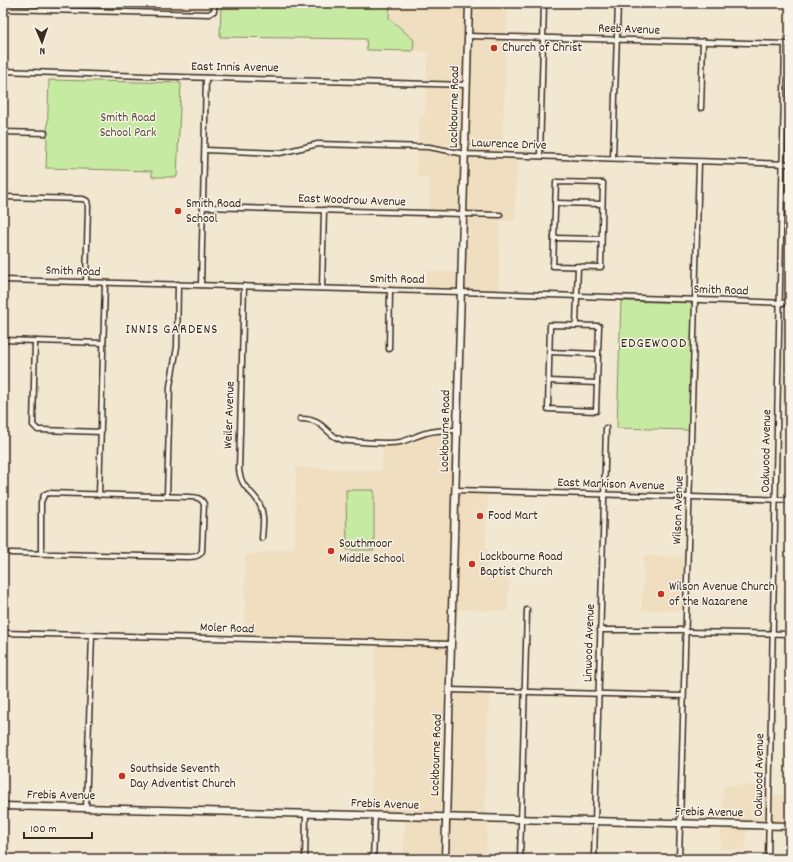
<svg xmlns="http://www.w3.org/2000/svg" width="793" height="862" viewBox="0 0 793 862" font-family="Dekko,sans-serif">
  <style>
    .built { fill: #efdec0 }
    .green { fill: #c7eaa3; stroke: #818a60 }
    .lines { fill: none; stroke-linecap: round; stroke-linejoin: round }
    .minor-casing { stroke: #3b2a1e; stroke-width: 7 }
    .secondary-casing { stroke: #3b2a1e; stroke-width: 9 }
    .minor { stroke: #f7f3e8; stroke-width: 4 }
    .secondary { stroke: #f7f3e8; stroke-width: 6 }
    .poi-dot { fill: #c8321e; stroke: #f7f3e8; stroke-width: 1.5 }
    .labels { text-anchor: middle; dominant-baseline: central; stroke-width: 3; stroke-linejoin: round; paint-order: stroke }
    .street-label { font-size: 13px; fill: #3b2a1e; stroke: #f7f3e8 }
    .poi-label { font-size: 13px; fill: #3b2a1e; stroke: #f7f3e8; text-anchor: start }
    .park-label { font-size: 13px; fill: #575039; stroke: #f7f3e8 }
    .neighbourhood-label { font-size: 14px; letter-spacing: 1px; fill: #3b2a1e; stroke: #f7f3e8 }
  </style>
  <rect width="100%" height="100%" fill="#f2e7d1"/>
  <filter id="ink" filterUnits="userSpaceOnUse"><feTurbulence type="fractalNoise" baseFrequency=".025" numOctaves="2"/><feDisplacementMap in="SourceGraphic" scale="8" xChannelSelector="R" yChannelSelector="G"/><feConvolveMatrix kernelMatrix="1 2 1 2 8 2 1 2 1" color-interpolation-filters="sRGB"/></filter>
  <g filter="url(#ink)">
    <g class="built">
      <path d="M390 3H508L502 153 517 154 515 221H500L499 294 426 291 427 271 461 273 463 215 429 213 430 177H417L419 116H425L428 52 413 51 414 40 389 18Z"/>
      <path d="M439 430H457L456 489 488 491 485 549H488L487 571 509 573 508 611 453 609 450 690 489 692 485 812 488 819 486 859H403L405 818 371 817 376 640 245 638V555L295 548 296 467 382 471 383 443 400 442Z"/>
      <path d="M644 556 688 557 686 611 642 610Z"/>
      <path d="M723 785 770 786 769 795H790V827H747L745 850 720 849Z"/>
    </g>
    <g class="green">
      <path d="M221 3H390L389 18 414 40 413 51 367 50 366 39 220 37Z"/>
      <path d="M49 80 181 83 177 177H152V171L46 168Z"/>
      <path d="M621 301 694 303 689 430 617 428Z"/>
      <path d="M346 490H374V550H347Z"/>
    </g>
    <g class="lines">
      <g class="minor-casing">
        <g id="minor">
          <path d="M3 9 209 14 214 11 215 3"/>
          <path d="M468 36 790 44"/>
          <path d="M3 71 144 76 467 85"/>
          <path d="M701 108 703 41"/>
          <path d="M3 132 45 133"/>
          <path d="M205 150 280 153 318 144 429 147 465 154 790 164"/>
          <path d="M540 156 544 3"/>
          <path d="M613 158 618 3"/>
          <path d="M556 182 603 183 601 267 553 266Z"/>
          <path d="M3 197 83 199 87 201 88 206 86 282"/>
          <path d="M555 203 602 204"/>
          <path d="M204 207 500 215"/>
          <path d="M554 238 601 239"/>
          <path d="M3 280 461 292 790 303"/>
          <path d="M201 285 206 78"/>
          <path d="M244 286 239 469C241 489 251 489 259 503 265 514 263 526 262 538"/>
          <path d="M322 288 324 210"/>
          <path d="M550 325 599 326 596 411 548 409Z"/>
          <path d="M576 325 578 266"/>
          <path d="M3 340 103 343"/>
          <path d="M35 341 33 425 38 430H41L101 432"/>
          <path d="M389 349 390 290"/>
          <path d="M550 352 598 354"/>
          <path d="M549 381 597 383"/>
          <path d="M300 419C327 418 325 439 348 441 360 442 389 444 400 442 409 440 418 435 426 433 436 430 447 430 457 430"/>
          <path d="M456 490 790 500"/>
          <path d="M99 495 105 283"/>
          <path d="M167 496 170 386 177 347 178 284"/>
          <path d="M11 553 187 557C193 557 199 557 202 551L204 504C201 498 197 497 190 497L48 493 44 495 41 502V553"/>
          <path d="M600 630H686"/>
          <path d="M686 632 790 634"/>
          <path d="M3 633 451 644"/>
          <path d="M450 690 683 696"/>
          <path d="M86 808 92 635"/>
          <path d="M305 859 306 814"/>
          <path d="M373 859 375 815"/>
          <path d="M520 859 527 610"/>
          <path d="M594 859 606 428"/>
          <path d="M679 859 699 162"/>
          <path d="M768 859 785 44"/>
        </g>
      </g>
      <g class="secondary-casing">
        <g id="secondary">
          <path d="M3 806 790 826"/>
          <path d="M445 859 469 3"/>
        </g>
      </g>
      <use href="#minor" class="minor"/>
      <use href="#secondary" class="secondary"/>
    </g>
  </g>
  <g class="poi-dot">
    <circle cx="494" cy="48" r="4"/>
    <circle cx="178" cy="211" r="4"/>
    <circle cx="480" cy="516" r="4"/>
    <circle cx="331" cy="551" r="4"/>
    <circle cx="472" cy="564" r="4"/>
    <circle cx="661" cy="594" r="4"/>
    <circle cx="122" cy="776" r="4"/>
  </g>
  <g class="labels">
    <g class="street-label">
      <text transform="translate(629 30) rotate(2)">Reeb Avenue</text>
      <text transform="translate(235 68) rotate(1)">East Innis Avenue</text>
      <text transform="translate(455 107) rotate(-89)">Lockbourne Road</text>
      <text transform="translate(509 145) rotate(2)">Lawrence Drive</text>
      <text transform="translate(352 201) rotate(2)">East Woodrow Avenue</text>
      <text transform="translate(73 272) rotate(2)">Smith Road</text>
      <text transform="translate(397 280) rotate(1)">Smith Road</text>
      <text transform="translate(721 291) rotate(2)">Smith Road</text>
      <text transform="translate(230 415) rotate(-88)">Weiler Avenue</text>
      <text transform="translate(446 431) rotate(-89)">Lockbourne Road</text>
      <text transform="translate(767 451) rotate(-89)">Oakwood Avenue</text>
      <text transform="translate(611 485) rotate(2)">East Markison Avenue</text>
      <text transform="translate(679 510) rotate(-88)">Wilson Avenue</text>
      <text transform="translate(227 629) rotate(2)">Moler Road</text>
      <text transform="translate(590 643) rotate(-88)">Linwood Avenue</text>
      <text transform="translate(437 755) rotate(-88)">Lockbourne Road</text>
      <text transform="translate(760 775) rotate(-89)">Oakwood Avenue</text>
      <text transform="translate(61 796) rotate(1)">Frebis Avenue</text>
      <text transform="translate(385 805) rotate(2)">Frebis Avenue</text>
      <text transform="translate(709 813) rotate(1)">Frebis Avenue</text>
    </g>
    <g class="poi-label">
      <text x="502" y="48">Church of Christ</text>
      <text x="186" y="204">Smith Road<tspan x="186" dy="15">School</tspan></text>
      <text x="488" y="516">Food Mart</text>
      <text x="339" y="544">Southmoor<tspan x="339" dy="15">Middle School</tspan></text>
      <text x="480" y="557">Lockbourne Road<tspan x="480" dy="15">Baptist Church</tspan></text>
      <text x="669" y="587">Wilson Avenue Church<tspan x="669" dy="15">of the Nazarene</tspan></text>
      <text x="130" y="769">Southside Seventh<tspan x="130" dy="15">Day Adventist Church</tspan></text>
    </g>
    <g class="park-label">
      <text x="128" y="118">Smith Road<tspan x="128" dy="15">School Park</tspan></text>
    </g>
    <g class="neighbourhood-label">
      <text x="172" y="330">INNIS GARDENS</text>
      <text x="654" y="344">EDGEWOOD</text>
    </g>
  </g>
  <rect width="793" height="862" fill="none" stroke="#f7f3e8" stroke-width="16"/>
  <rect x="8" y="8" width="777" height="846" fill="none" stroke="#3b2a1e" stroke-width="1.5" filter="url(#ink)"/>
  <g transform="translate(42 42) rotate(178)" stroke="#f7f3e8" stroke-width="3" paint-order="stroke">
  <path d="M0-3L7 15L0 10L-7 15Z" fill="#3b2a1e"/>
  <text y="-6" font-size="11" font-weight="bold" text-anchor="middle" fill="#3b2a1e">N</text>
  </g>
  <path d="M24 832v6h68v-6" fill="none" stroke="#3b2a1e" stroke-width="2"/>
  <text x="30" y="832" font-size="12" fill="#3b2a1e" stroke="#f7f3e8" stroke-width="3" paint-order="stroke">100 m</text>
</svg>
